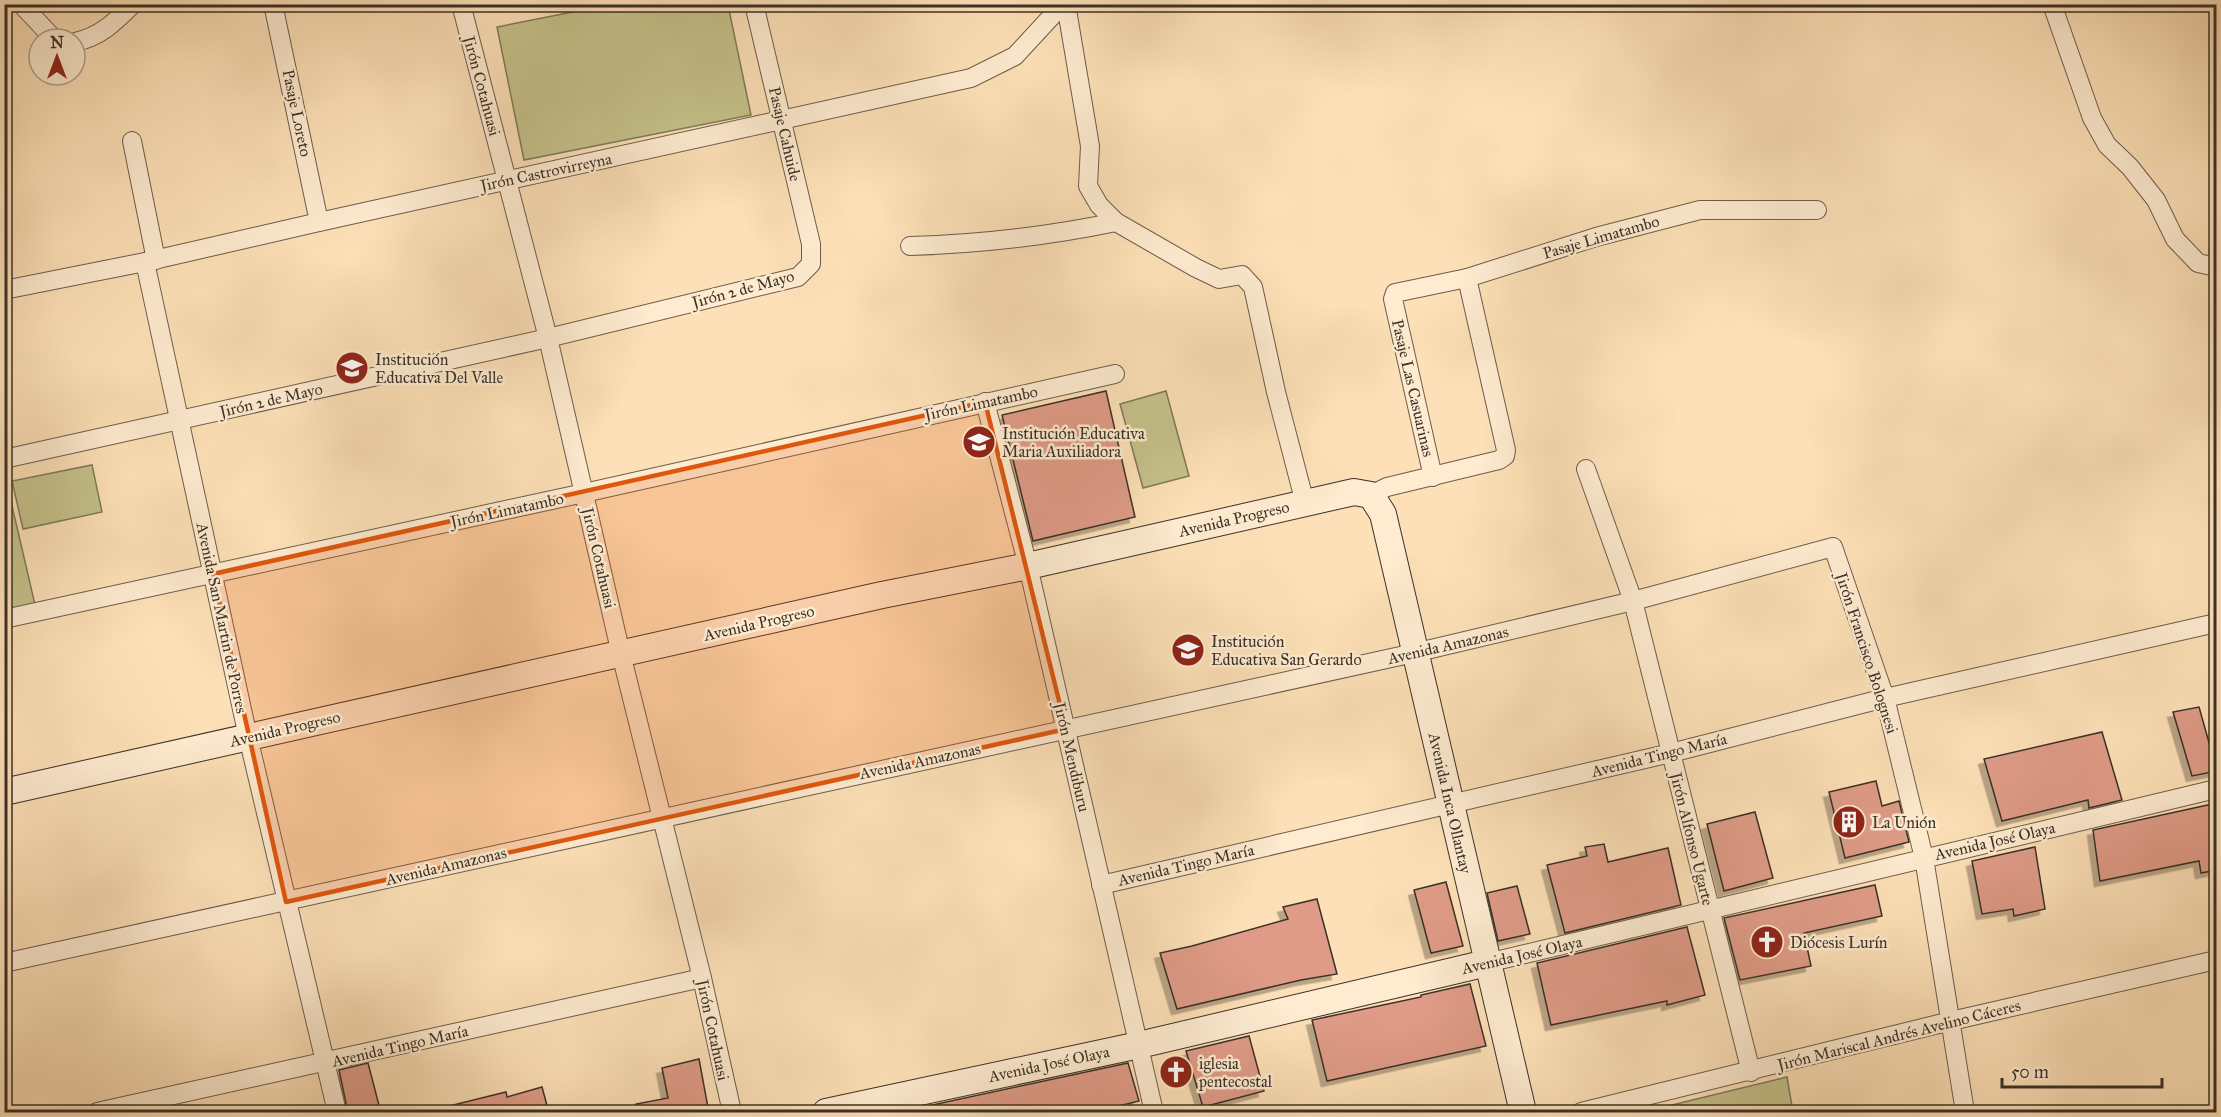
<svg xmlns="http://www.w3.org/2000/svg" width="2221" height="1117" viewBox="0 0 2221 1117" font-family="'IM FELL Great Primer',serif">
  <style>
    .green { fill: #c5c18a; stroke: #807959; stroke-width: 1.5 }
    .building { fill: #df9b87; stroke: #3a3128; stroke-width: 1.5; filter: url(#shadow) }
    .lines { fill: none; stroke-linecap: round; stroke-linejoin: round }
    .street-casing { stroke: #6b5d4c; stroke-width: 20 }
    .secondary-casing { stroke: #3a3128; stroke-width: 28 }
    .street { stroke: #feebd0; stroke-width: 18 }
    .secondary { stroke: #feebd0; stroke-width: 26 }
    .marked { fill: #df570d; fill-opacity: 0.2; stroke: #df570d; stroke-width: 4.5; stroke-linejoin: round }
    .labels { text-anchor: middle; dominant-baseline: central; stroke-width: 5; stroke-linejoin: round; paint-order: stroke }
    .street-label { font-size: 16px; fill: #3a3128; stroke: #feebd0 }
    .poi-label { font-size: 16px; fill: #3a3128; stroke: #feebd0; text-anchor: start }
  </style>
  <defs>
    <filter id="shadow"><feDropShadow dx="-5.5" dy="5.5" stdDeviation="0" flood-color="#0004"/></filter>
  </defs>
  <rect width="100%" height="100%" fill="#fde0b7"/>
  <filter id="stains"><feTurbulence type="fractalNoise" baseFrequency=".00333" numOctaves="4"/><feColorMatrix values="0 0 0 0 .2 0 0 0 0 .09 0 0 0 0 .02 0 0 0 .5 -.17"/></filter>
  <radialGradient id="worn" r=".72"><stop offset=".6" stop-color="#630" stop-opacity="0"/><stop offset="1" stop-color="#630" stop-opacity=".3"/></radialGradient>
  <g class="green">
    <path d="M613 4 728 5 751 115 524 160 497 27Z"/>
    <path d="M1166 391 1189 476 1143 488 1120 404Z"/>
    <path d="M92 465 102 512 23 529 12 481Z"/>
    <path d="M6 480 36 609 4 616V481Z"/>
    <path d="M1787 1077 1793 1112H1643Z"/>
  </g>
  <g class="building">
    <path d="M1106 391 1135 517 1033 541 1002 415Z"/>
    <path d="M2199 707 2217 771 2192 776 2173 712Z"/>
    <path d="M2102 732 2122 800 2089 808 2088 800 2002 821 1984 759Z"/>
    <path d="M1876 781 1882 806 1899 801 1909 842 1845 858 1829 792Z"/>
    <path d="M2217 803V870L2201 873 2199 861 2100 881 2093 830Z"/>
    <path d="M1755 812 1773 878 1724 891 1707 824Z"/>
    <path d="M1604 844 1608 862 1668 848 1681 905 1565 933 1547 865 1587 856 1585 847Z"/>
    <path d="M2035 847 2045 909 2014 916 2013 909 1982 914 1972 861Z"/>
    <path d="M1446 882 1463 946 1431 953 1414 890Z"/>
    <path d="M1875 885 1882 916 1804 933 1811 966 1740 980 1724 918Z"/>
    <path d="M1517 886 1530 934 1498 941 1487 893Z"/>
    <path d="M1317 899 1337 974 1301 980 1177 1009 1160 953 1192 946 1288 919 1283 907Z"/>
    <path d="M1687 927 1705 995 1667 1005V1001L1551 1025 1537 963Z"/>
    <path d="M1470 984 1486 1046 1327 1081 1312 1020 1421 997V995Z"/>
    <path d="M1249 1036 1264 1091 1203 1107 1186 1051Z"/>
    <path d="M699 1059 709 1113H637L636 1104 668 1098 662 1068Z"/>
    <path d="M368 1063 381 1113H348L339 1070Z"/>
    <path d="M1128 1063 1139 1101 1091 1113H909V1110Z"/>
    <path d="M542 1087 549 1113H450L449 1106 506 1092 507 1097Z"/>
  </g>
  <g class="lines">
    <g class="street-casing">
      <g id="street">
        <path d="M21 4 53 38 58 39"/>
        <path d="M273 4 319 222"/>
        <path d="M461 4 548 338 621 654 702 978 732 1112"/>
        <path d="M1066 4 1090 146 1088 186 1099 205 1116 222 1196 268 1219 279 1242 275 1253 287 1276 392 1305 503"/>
        <path d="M2052 4 2092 118 2107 145 2130 167 2156 200 2175 239 2198 263 2216 267"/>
        <path d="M75 42C100 37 115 22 133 4"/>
        <path d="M132 141 156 260"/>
        <path d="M910 246C979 244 1049 236 1116 222"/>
        <path d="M145 262 248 737 337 1112"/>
        <path d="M4 290 145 262 319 222 971 78 1015 56 1063 4"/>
        <path d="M985 402 1028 566 1154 1112"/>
        <path d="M4 459 548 338 798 277 811 264V244L754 4"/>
        <path d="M1586 469 1633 601 1751 1072"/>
        <path d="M1433 477 1393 299 1395 293 1467 278 1596 237 1700 210H1817"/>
        <path d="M1371 495 1387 487 1499 460 1505 456 1506 450 1467 278"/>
        <path d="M4 619 584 493 1115 374"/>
        <path d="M1101 885 1671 753 1885 698 2216 623"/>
        <path d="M4 963 1414 653 1633 601 1833 547 1885 698 1924 858 1965 1112"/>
        <path d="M1487 963 2216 789"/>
        <path d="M97 1112 702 978"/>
        <path d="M1581 1112 1951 1021 2216 960"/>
      </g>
    </g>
    <g class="secondary-casing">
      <g id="secondary">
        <path d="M4 792 882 595 1028 566 1354 492 1371 495 1383 514 1523 1112"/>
        <path d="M826 1112 1139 1045 1487 963"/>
      </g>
    </g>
    <use href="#street" class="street"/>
    <use href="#secondary" class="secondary"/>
  </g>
  <path class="marked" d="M985 402 1066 729 286 902 213 574Z"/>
  <defs>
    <g id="school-disc" transform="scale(1.725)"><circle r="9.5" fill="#8f2418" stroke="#feebd0"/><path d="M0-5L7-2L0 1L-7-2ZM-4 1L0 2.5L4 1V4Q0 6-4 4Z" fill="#fff"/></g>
    <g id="building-disc" transform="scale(1.725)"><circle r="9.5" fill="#8f2418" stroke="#feebd0"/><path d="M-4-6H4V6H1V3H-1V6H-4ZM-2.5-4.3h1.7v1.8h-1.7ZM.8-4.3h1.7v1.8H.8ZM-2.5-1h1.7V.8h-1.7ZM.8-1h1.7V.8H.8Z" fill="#fff"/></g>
    <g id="church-disc" transform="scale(1.725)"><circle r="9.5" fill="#8f2418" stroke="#feebd0"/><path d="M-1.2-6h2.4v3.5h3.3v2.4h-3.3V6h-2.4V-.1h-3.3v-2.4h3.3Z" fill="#fff"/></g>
  </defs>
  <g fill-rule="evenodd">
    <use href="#school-disc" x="352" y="368"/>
    <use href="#school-disc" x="979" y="442"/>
    <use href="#school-disc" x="1188" y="650"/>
    <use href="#building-disc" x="1849" y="822"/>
    <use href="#church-disc" x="1767" y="942"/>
    <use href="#church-disc" x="1176" y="1072"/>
  </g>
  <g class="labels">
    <g class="street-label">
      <text transform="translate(482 86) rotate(75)">Jirón Cotahuasi</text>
      <text transform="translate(297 113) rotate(78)">Pasaje Loreto</text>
      <text transform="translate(785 134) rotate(77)">Pasaje Cahuide</text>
      <text transform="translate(546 172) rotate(-12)">Jirón Castrovirreyna</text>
      <text transform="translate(1601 237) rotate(-16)">Pasaje Limatambo</text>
      <text transform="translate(743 289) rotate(-15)">Jirón 2 de Mayo</text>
      <text transform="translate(1413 388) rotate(77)">Pasaje Las Casuarinas</text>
      <text transform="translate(271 400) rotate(-13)">Jirón 2 de Mayo</text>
      <text transform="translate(981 403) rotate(-12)">Jirón Limatambo</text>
      <text transform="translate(507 510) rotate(-12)">Jirón Limatambo</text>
      <text transform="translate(1234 519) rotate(-13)">Avenida Progreso</text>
      <text transform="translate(599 558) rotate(77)">Jirón Cotahuasi</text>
      <text transform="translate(222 618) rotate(78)">Avenida San Martin de Porres</text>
      <text transform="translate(759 623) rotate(-13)">Avenida Progreso</text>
      <text transform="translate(1448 645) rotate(-13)">Avenida Amazonas</text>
      <text transform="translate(1867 653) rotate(72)">Jirón Francisco Bolognesi</text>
      <text transform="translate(285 729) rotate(-13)">Avenida Progreso</text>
      <text transform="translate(1659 755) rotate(-14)">Avenida Tingo María</text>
      <text transform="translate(1072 757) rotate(77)">Jirón Mendiburu</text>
      <text transform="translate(920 761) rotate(-12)">Avenida Amazonas</text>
      <text transform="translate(1450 803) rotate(77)">Avenida Inca Ollantay</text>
      <text transform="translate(1692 839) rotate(76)">Jirón Alfonso Ugarte</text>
      <text transform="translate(1995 841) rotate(-13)">Avenida José Olaya</text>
      <text transform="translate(1186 865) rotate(-13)">Avenida Tingo María</text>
      <text transform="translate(446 866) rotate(-13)">Avenida Amazonas</text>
      <text transform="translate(1522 955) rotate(-13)">Avenida José Olaya</text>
      <text transform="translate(713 1030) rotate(78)">Jirón Cotahuasi</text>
      <text transform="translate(1899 1035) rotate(-14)">Jirón Mariscal Andrés Avelino Cáceres</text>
      <text transform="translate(400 1046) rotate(-13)">Avenida Tingo María</text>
      <text transform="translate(1049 1064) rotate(-12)">Avenida José Olaya</text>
    </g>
    <g class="poi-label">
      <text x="375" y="359">Institución<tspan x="375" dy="18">Educativa Del Valle</tspan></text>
      <text x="1002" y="433">Institución Educativa<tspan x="1002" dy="18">Maria Auxiliadora</tspan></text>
      <text x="1211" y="641">Institución<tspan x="1211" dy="18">Educativa San Gerardo</tspan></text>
      <text x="1872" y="822">La Unión</text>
      <text x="1790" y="942">Diócesis Lurín</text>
      <text x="1199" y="1063">iglesia<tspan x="1199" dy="18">pentecostal</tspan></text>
    </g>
  </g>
  <rect width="2221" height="1117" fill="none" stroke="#fde0b7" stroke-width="24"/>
  <rect x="6" y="6" width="2209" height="1105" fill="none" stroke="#3a3128" stroke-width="3"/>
  <rect x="12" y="12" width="2197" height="1093" fill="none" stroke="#3a3128" stroke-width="1.5"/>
  <g transform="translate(57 57)"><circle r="28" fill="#feebd0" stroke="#b0a18d" stroke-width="1.5"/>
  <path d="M0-4.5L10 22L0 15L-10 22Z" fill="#8f2418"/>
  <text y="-9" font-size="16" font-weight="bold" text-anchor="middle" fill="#3a3128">N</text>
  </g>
  <path d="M2002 1078v9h160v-9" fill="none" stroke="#3a3128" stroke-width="3"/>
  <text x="2011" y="1078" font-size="18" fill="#3a3128" stroke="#feebd0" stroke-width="4.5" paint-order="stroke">50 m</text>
  <rect width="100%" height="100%" filter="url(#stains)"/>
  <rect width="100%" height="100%" fill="url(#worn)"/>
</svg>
